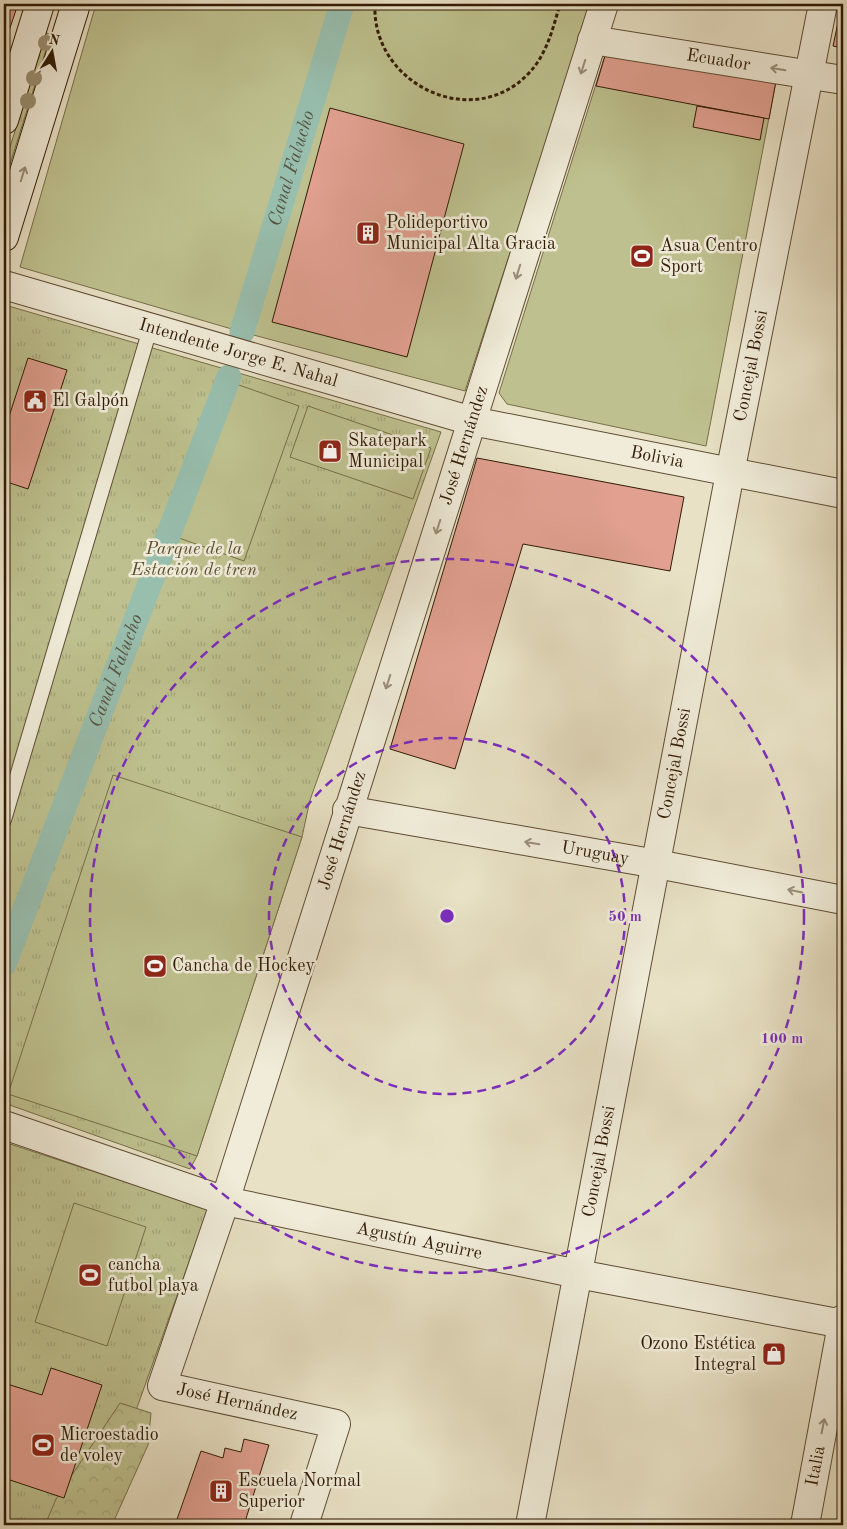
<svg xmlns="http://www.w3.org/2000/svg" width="847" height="1529" viewBox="0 0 847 1529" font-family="'Old Standard TT',serif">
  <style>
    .grass { fill: url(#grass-tufts); stroke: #786e4a }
    .forest { fill: url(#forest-crowns); stroke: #786e4a }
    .park { fill: #bec18f; stroke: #786e4a }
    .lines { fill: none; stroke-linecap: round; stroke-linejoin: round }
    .canal { stroke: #98beae; stroke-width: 25 }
    .building { fill: #e1a090; stroke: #311a04 }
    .service-casing { stroke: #5f4c34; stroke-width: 16 }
    .minor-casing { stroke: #5f4c34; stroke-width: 30 }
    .secondary-casing { stroke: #311a04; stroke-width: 30 }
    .path { stroke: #311a04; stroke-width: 3; stroke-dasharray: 4 2.5; stroke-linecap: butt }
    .service { stroke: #f0ecd9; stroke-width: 14 }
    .minor { stroke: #f0ecd9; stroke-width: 28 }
    .secondary { stroke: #f0ecd9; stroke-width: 28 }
    .tree { fill: #9a8f72 }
    .oneway { stroke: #9a8e79 }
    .ring { fill: none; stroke: #7b2cbf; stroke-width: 2.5; stroke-dasharray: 9 6 }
    .labels { text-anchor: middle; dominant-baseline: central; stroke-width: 5; stroke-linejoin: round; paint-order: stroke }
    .street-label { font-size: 18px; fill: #311a04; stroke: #f0ecd9 }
    .poi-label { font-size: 18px; fill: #311a04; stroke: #f0ecd9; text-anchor: start }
    .park-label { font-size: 18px; font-style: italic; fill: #5b4c2e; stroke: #f0ecd9 }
    .water-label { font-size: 19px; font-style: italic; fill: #555340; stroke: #f0ecd9 }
    .centre { fill: #7b2cbf; stroke: #f0ecd9; stroke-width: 2.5 }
    .ring-label { font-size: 15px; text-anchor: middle; font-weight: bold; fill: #7b2cbf; stroke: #f0ecd9; stroke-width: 5; stroke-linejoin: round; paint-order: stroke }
  </style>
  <defs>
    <pattern id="grass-tufts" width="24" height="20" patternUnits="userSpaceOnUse" patternTransform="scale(1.25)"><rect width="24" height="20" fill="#bec18f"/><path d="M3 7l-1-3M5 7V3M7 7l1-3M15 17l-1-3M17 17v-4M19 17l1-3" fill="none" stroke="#a4a57a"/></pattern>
    <pattern id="forest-crowns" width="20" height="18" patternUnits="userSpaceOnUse" patternTransform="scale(1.25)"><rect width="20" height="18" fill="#bec18f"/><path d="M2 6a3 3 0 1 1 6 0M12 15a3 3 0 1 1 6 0" fill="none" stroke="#a4a57a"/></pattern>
  </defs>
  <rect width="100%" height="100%" fill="#e8e1c5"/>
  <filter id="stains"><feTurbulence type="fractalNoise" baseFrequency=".004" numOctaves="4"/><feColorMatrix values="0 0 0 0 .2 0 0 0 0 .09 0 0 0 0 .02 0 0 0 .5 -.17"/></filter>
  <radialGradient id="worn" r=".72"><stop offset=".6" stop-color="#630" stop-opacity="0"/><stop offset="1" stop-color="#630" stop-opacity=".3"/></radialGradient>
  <g class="grass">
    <path d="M46 33 51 34 4 183V166Z"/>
    <path d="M5 305 441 432 310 800 302 837 197 1156 190 1169 4 1103Z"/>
    <path d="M4 1142 208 1209 95 1525H4Z"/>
  </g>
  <path class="forest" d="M120 1403 151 1413 148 1445 112 1525H45L56 1499Z"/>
  <g class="park">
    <path d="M96 4H591L465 391 242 332 20 267Z"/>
    <path d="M607 49 776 81 706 446 507 404 499 393Z"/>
    <path d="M233 383 299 406 244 561 179 538Z"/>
    <path d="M308 406 431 448 413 499 290 457Z"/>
    <path d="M113 775 302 837 197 1156 8 1094Z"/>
    <path d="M74 1203 146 1227 107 1346 35 1322Z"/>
  </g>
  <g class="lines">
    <g class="canal">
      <path id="s1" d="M242 332 342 4"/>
      <path id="s2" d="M4 964 229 377"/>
    </g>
  </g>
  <g class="building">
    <path d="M4 4H18L9 31 4 30Z"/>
    <path d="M842 4H843V48L833 46Z"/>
    <path d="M607 49 776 81 769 119 596 86Z"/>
    <path d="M697 106 764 118 760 140 693 127Z"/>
    <path d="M330 108 464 144 407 357 272 322Z"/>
    <path d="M28 358 67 370 28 489 4 481V432Z"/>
    <path d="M477 458 684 497 670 571 523 544 455 769 390 749Z"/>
    <path d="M51 1368 102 1385 64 1498 4 1478V1383L42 1395Z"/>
    <path d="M244 1439 269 1445 244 1525H175L201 1451 223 1458 225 1448 241 1452Z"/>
  </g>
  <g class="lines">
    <g class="service-casing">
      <path id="service" d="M4 820 150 329"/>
    </g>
    <g class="minor-casing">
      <g id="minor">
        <path id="s3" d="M592 40 843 80"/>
        <path id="s4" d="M4 285 472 421 843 494"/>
        <path id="s5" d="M347 810 657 864 843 900"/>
        <path id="s6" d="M4 1125 225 1201 578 1274 843 1324"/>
        <path id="s7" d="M304 1525 336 1424 162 1386 225 1201 604 4"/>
        <path id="s8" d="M530 1525 730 473 823 4"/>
        <path id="s9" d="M805 1525 843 1319"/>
      </g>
    </g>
    <g class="secondary-casing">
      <g id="secondary">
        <path d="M4 120 40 4"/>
        <path d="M4 237 76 4"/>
      </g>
    </g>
    <path class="path" d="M375 4C371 84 473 133 529 73 547 54 553 28 560 4"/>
    <use href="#service" class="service"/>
    <use href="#minor" class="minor"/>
    <use href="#secondary" class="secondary"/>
  </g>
  <g class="tree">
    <circle cx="46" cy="43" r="8"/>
    <circle cx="34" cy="78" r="8"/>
    <circle cx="28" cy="101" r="8"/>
  </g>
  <defs><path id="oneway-shaft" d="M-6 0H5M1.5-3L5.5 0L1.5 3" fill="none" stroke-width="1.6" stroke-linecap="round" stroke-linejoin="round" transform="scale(1.25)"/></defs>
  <g class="oneway">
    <use href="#oneway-shaft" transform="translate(583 67) rotate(108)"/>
    <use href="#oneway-shaft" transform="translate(778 69) rotate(-171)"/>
    <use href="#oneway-shaft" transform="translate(23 174) rotate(-73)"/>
    <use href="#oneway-shaft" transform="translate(518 272) rotate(107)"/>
    <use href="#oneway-shaft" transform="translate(438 527) rotate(108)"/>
    <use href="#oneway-shaft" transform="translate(388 682) rotate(108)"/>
    <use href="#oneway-shaft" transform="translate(532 843) rotate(-170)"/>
    <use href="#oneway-shaft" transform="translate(795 891) rotate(-169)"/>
    <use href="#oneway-shaft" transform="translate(823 1426) rotate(-79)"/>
  </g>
  <g class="ring">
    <circle cx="447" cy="916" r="178"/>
    <circle cx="447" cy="916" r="357"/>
  </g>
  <defs>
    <g id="building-square" transform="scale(1.25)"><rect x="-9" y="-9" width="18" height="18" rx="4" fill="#8f2418" stroke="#f0ecd9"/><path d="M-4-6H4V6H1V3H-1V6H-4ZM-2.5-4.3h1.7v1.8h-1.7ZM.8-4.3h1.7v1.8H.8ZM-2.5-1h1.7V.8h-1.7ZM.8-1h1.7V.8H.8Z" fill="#fff"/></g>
    <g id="stadium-square" transform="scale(1.25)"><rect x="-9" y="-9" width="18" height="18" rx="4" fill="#8f2418" stroke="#f0ecd9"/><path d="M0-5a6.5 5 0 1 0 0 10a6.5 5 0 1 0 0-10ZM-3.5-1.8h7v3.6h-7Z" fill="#fff"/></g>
    <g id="civic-square" transform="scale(1.25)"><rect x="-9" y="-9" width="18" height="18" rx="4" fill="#8f2418" stroke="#f0ecd9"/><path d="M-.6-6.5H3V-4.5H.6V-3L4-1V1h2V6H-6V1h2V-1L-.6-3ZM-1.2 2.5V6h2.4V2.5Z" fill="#fff"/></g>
    <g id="shop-square" transform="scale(1.25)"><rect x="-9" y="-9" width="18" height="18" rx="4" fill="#8f2418" stroke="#f0ecd9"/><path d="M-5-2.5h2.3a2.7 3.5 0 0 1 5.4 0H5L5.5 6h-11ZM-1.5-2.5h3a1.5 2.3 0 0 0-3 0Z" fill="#fff"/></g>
  </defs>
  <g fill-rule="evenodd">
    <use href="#building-square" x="368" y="233"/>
    <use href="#stadium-square" x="642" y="256"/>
    <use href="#civic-square" x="35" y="401"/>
    <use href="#shop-square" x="330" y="451"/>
    <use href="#stadium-square" x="155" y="966"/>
    <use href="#stadium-square" x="90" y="1275"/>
    <use href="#shop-square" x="774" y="1354"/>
    <use href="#stadium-square" x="43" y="1445"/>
    <use href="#building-square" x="221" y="1491"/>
  </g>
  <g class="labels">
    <g class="street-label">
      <text stroke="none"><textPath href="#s3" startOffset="128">Ecuador</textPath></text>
      <text stroke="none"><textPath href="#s4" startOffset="244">Intendente Jorge E. Nahal</textPath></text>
      <text stroke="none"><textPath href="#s8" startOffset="1180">Concejal Bossi</textPath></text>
      <text stroke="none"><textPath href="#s7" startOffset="1272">José Hernández</textPath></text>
      <text stroke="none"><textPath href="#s4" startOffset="676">Bolivia</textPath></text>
      <text stroke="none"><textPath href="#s8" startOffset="775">Concejal Bossi</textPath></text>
      <text stroke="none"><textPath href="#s7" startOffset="868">José Hernández</textPath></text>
      <text stroke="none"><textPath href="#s5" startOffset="252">Uruguay</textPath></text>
      <text stroke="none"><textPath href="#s8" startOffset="370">Concejal Bossi</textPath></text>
      <text stroke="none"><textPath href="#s6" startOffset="432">Agustín Aguirre</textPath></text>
      <text transform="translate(237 1402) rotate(12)">José Hernández</text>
      <text stroke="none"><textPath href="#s9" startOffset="60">Italia</textPath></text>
    </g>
    <g class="poi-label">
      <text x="386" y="223">Polideportivo<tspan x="386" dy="21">Municipal Alta Gracia</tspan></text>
      <text x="660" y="246">Asua Centro<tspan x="660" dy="21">Sport</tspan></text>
      <text x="52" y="401">El Galpón</text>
      <text x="348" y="441">Skatepark<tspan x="348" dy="21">Municipal</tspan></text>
      <text x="172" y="966">Cancha de Hockey</text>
      <text x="108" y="1265">cancha<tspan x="108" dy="21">futbol playa</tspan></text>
      <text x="756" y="1344" text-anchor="end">Ozono Estética<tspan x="756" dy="21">Integral</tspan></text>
      <text x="60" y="1435">Microestadio<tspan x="60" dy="21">de voley</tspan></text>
      <text x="238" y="1481">Escuela Normal<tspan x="238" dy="21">Superior</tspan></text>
    </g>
    <g class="park-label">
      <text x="194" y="549">Parque de la<tspan x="194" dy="21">Estación de tren</tspan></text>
    </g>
    <g class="water-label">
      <text stroke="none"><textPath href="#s1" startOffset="171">Canal Falucho</textPath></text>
      <text stroke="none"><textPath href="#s2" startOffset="314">Canal Falucho</textPath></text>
    </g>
  </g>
  <circle cx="447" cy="916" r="8" class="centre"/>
  <g class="ring-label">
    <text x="625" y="921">50 m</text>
    <text x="782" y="1043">100 m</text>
  </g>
  <rect width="847" height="1529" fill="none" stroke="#e8e1c5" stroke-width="20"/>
  <rect x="5" y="5" width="837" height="1519" fill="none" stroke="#311a04" stroke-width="2.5"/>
  <rect x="10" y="10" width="827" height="1509" fill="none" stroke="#311a04"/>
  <g transform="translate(52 52) rotate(11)" stroke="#f0ecd9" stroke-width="4" paint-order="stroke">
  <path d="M0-4L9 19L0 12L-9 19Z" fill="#311a04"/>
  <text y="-8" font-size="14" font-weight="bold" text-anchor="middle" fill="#311a04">N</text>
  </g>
  <rect width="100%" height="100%" filter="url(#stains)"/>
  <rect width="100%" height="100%" fill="url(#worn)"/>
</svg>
